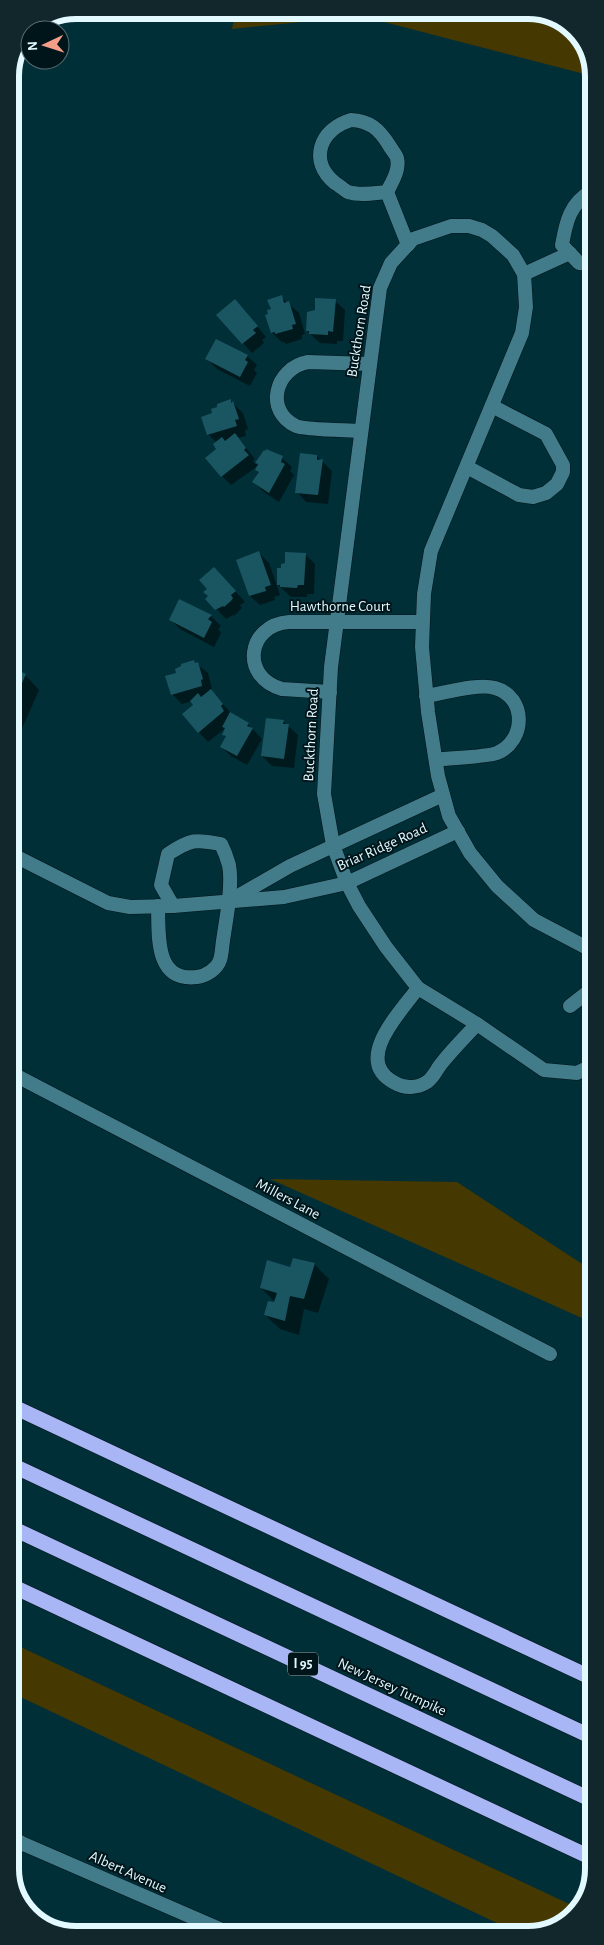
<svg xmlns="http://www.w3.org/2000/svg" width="604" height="1945" viewBox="0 0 604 1945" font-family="'Alegreya Sans',sans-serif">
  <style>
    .green { fill: #453800 }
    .shadow { fill: #0007 }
    .building { fill: #1a5662 }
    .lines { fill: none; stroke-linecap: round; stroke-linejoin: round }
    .minor-casing { stroke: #041519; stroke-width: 15 }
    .motorway-casing { stroke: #041519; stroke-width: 16 }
    .minor { stroke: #427b89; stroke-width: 14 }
    .motorway { stroke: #a9b6f5; stroke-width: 15 }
    .labels { text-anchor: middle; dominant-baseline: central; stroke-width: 4; stroke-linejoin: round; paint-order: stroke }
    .shield { fill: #00151a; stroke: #9eb5ba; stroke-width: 1 }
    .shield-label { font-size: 14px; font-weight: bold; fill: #e2f9ff }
    .street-label { font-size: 15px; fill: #e2f9ff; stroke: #00151a }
    .rim { fill: none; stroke: #e2f9ff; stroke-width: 6 }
  </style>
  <rect width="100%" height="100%" fill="#002f38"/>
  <g class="green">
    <path d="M236 10H533L572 26 592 59V76L361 16 232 29Z"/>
    <path d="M270 1179 457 1182 593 1271V1323Z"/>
    <path d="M12 1643 580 1909V1910L545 1933H518L12 1693Z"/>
  </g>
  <g class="shadow">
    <path d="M281 297 299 313 305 334 302 335V339L286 344 284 342H282L272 333 273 310Z"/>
    <path d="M335 301 345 310 343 341H337V344L320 343 307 331Z"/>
    <path d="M245 311 266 337 262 340 264 343 252 353 243 343Z"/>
    <path d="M247 356 257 365 254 370 257 373 250 386 217 369 207 359Z"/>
    <path d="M230 400 243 413 248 429 245 430 246 436 238 438 255 459 253 461 256 464 264 451 282 458 292 467 290 471 294 475 279 502 264 492 254 482 259 473 257 470 259 465 231 485 222 476 217 443 208 434 213 413Z"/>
    <path d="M317 456 332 471 328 504 306 502 297 492Z"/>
    <path d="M259 553 269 563 280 595 274 597 275 600 260 605 250 596Z"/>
    <path d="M305 554 315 564 314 594H307V597H291L278 585 282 569Z"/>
    <path d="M224 579 245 602 240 605 242 608 234 616 233 615 226 619 207 599Z"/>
    <path d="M211 616 221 626 218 629 221 633 214 647 180 629 170 619Z"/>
    <path d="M193 661 208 673 212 689 210 690 232 714 248 724 262 739 247 765 231 756 221 747 227 738 224 735 228 726 208 742 183 715 195 705 192 701 182 704 172 694 177 673Z"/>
    <path d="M11 669 25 675 39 690 16 742 11 740Z"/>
    <path d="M283 721 298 735 294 768 272 766 262 756Z"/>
    <path d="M314 1264 329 1279 318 1313 304 1309 299 1335 280 1329 265 1315 278 1305 261 1288 291 1268Z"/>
  </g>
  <g class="building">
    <path d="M282 295 284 303 289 301 296 324 292 325 293 329 275 334V332L271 333 265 315 268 314 267 310 271 309 267 300Z"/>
    <path d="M315 298 336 299 333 332 328 331V335L309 334V331H306L307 312 315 310Z"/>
    <path d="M235 299 258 326 253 330 256 333 242 344 216 315Z"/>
    <path d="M216 339 248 355 245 360 248 362 240 377 205 359Z"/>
    <path d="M231 399V403L233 401 239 419 235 420 237 426 207 435 201 417 212 413 211 409 217 407V404Z"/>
    <path d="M235 433 246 448 244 450 249 455 221 477 205 458 216 449 213 444 222 437 225 441Z"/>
    <path d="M266 449 283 456 281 462 285 464 269 493 252 482 259 472 255 470 258 464 255 463 264 450 266 451Z"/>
    <path d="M300 453 317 455V460L323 459 318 495 295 493Z"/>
    <path d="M259 551 271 585 265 587 266 591 249 596 236 560Z"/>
    <path d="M285 552 306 553 304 585H298L297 588 280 587V585H277V568H281V564L285 563Z"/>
    <path d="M214 567 236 591 231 595 233 598 231 601 224 607 223 606 215 610 205 599 208 596 203 592 207 589 199 580Z"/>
    <path d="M179 599 212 615 208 619 212 622 204 638 169 620Z"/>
    <path d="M194 660 195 663 198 662 203 679 201 680 202 686 171 695 165 676 176 673 175 669 181 666V664Z"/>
    <path d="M11 667 26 674 11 708Z"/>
    <path d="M211 689 223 704 221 706 224 711 198 733 182 714 193 705 190 701 198 693 201 697Z"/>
    <path d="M230 712 249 723 247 726 253 728 237 756 220 747 226 736 222 735 225 728 222 727Z"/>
    <path d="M266 718 284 720 283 724H289L284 759 261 756Z"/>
    <path d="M293 1258 315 1263 304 1299 290 1296 285 1321 264 1315 268 1301 274 1302 277 1293 260 1288 267 1260 290 1267Z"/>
  </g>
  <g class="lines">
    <g class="minor-casing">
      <g id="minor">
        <path d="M351 120C370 121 379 129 389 145 391 149 396 154 397 158 400 170 392 182 387 192 375 193 360 196 348 192 344 190 339 185 335 183 308 161 320 129 351 120Z"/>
        <path d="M592 191C570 203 566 222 562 245L579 263 592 264"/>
        <path d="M387 192 408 245"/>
        <path d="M524 274 570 253"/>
        <path d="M361 431C349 430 304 430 296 426 264 411 275 368 308 362L370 364"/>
        <path d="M467 467 519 495 533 497 546 493 557 484 563 472V465L546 434 492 406"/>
        <path d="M330 692 282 689C240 677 247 625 289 622H422"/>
        <path d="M426 696C445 693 478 683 495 688 527 697 526 741 497 753 486 757 450 758 436 760"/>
        <path d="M11 854 108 903 130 907 173 906 284 897 347 883 458 831"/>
        <path d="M231 900 290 866 443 795"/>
        <path d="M158 906C159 935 154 982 197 977 206 976 217 969 220 960 222 954 222 947 223 941 226 919 233 886 229 865 227 858 224 850 221 844 195 839 191 839 168 854L161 885 173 906"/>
        <path d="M584 946 593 936"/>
        <path d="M593 951 534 920 497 886 470 853 449 816 438 776 428 712 422 647 424 594 431 551 522 333 526 307 524 274 513 255 492 236 482 230 469 226H451L413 239 391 263 380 288 331 667 324 794 333 845 347 883 359 906 386 947 418 988 477 1024 544 1070 577 1073 593 1065"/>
        <path d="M418 988C400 1013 352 1060 395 1083 405 1089 418 1088 427 1082 434 1077 436 1070 441 1064 452 1050 465 1037 477 1024"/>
        <path d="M570 1006 593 988"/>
        <path d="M11 1073 550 1354"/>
        <path d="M12 1839 231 1934"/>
        <path d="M12 1855 20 1842"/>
      </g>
    </g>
    <g class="motorway-casing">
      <g id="motorway">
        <path d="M12 1406 594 1679"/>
        <path d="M12 1465 594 1738"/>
        <path d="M12 1528 594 1801"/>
        <path d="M12 1586 594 1859"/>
      </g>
    </g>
    <use href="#minor" class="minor"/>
    <use href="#motorway" class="motorway"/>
  </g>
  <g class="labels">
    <rect class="shield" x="288" y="1652.5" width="30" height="23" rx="4"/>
    <g class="shield-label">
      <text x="303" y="1664">I 95</text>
    </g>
    <g class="street-label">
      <text transform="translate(359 331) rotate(-81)">Buckthorn Road</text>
      <text x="340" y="606">Hawthorne Court</text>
      <text transform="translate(311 735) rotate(-87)">Buckthorn Road</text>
      <text transform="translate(382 847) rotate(-24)">Briar Ridge Road</text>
      <text transform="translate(288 1199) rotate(28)">Millers Lane</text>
      <text transform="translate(392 1687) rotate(25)">New Jersey Turnpike</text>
      <text transform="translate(128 1872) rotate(24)">Albert Avenue</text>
    </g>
  </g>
  <path d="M0 0H604V1945H0ZM76 19H528A57 57 0 0 1 585 76V1869A57 57 0 0 1 528 1926H76A57 57 0 0 1 19 1869V76A57 57 0 0 1 76 19Z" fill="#12272c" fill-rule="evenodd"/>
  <path class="rim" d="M76 19H528A57 57 0 0 1 585 76V1869A57 57 0 0 1 528 1926H76A57 57 0 0 1 19 1869V76A57 57 0 0 1 76 19Z"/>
  <g transform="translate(45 45) rotate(266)"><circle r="24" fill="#00151a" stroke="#5a7076"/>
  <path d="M0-4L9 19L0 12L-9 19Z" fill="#f49e89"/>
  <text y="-8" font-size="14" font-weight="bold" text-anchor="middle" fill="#e2f9ff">N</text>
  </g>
</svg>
